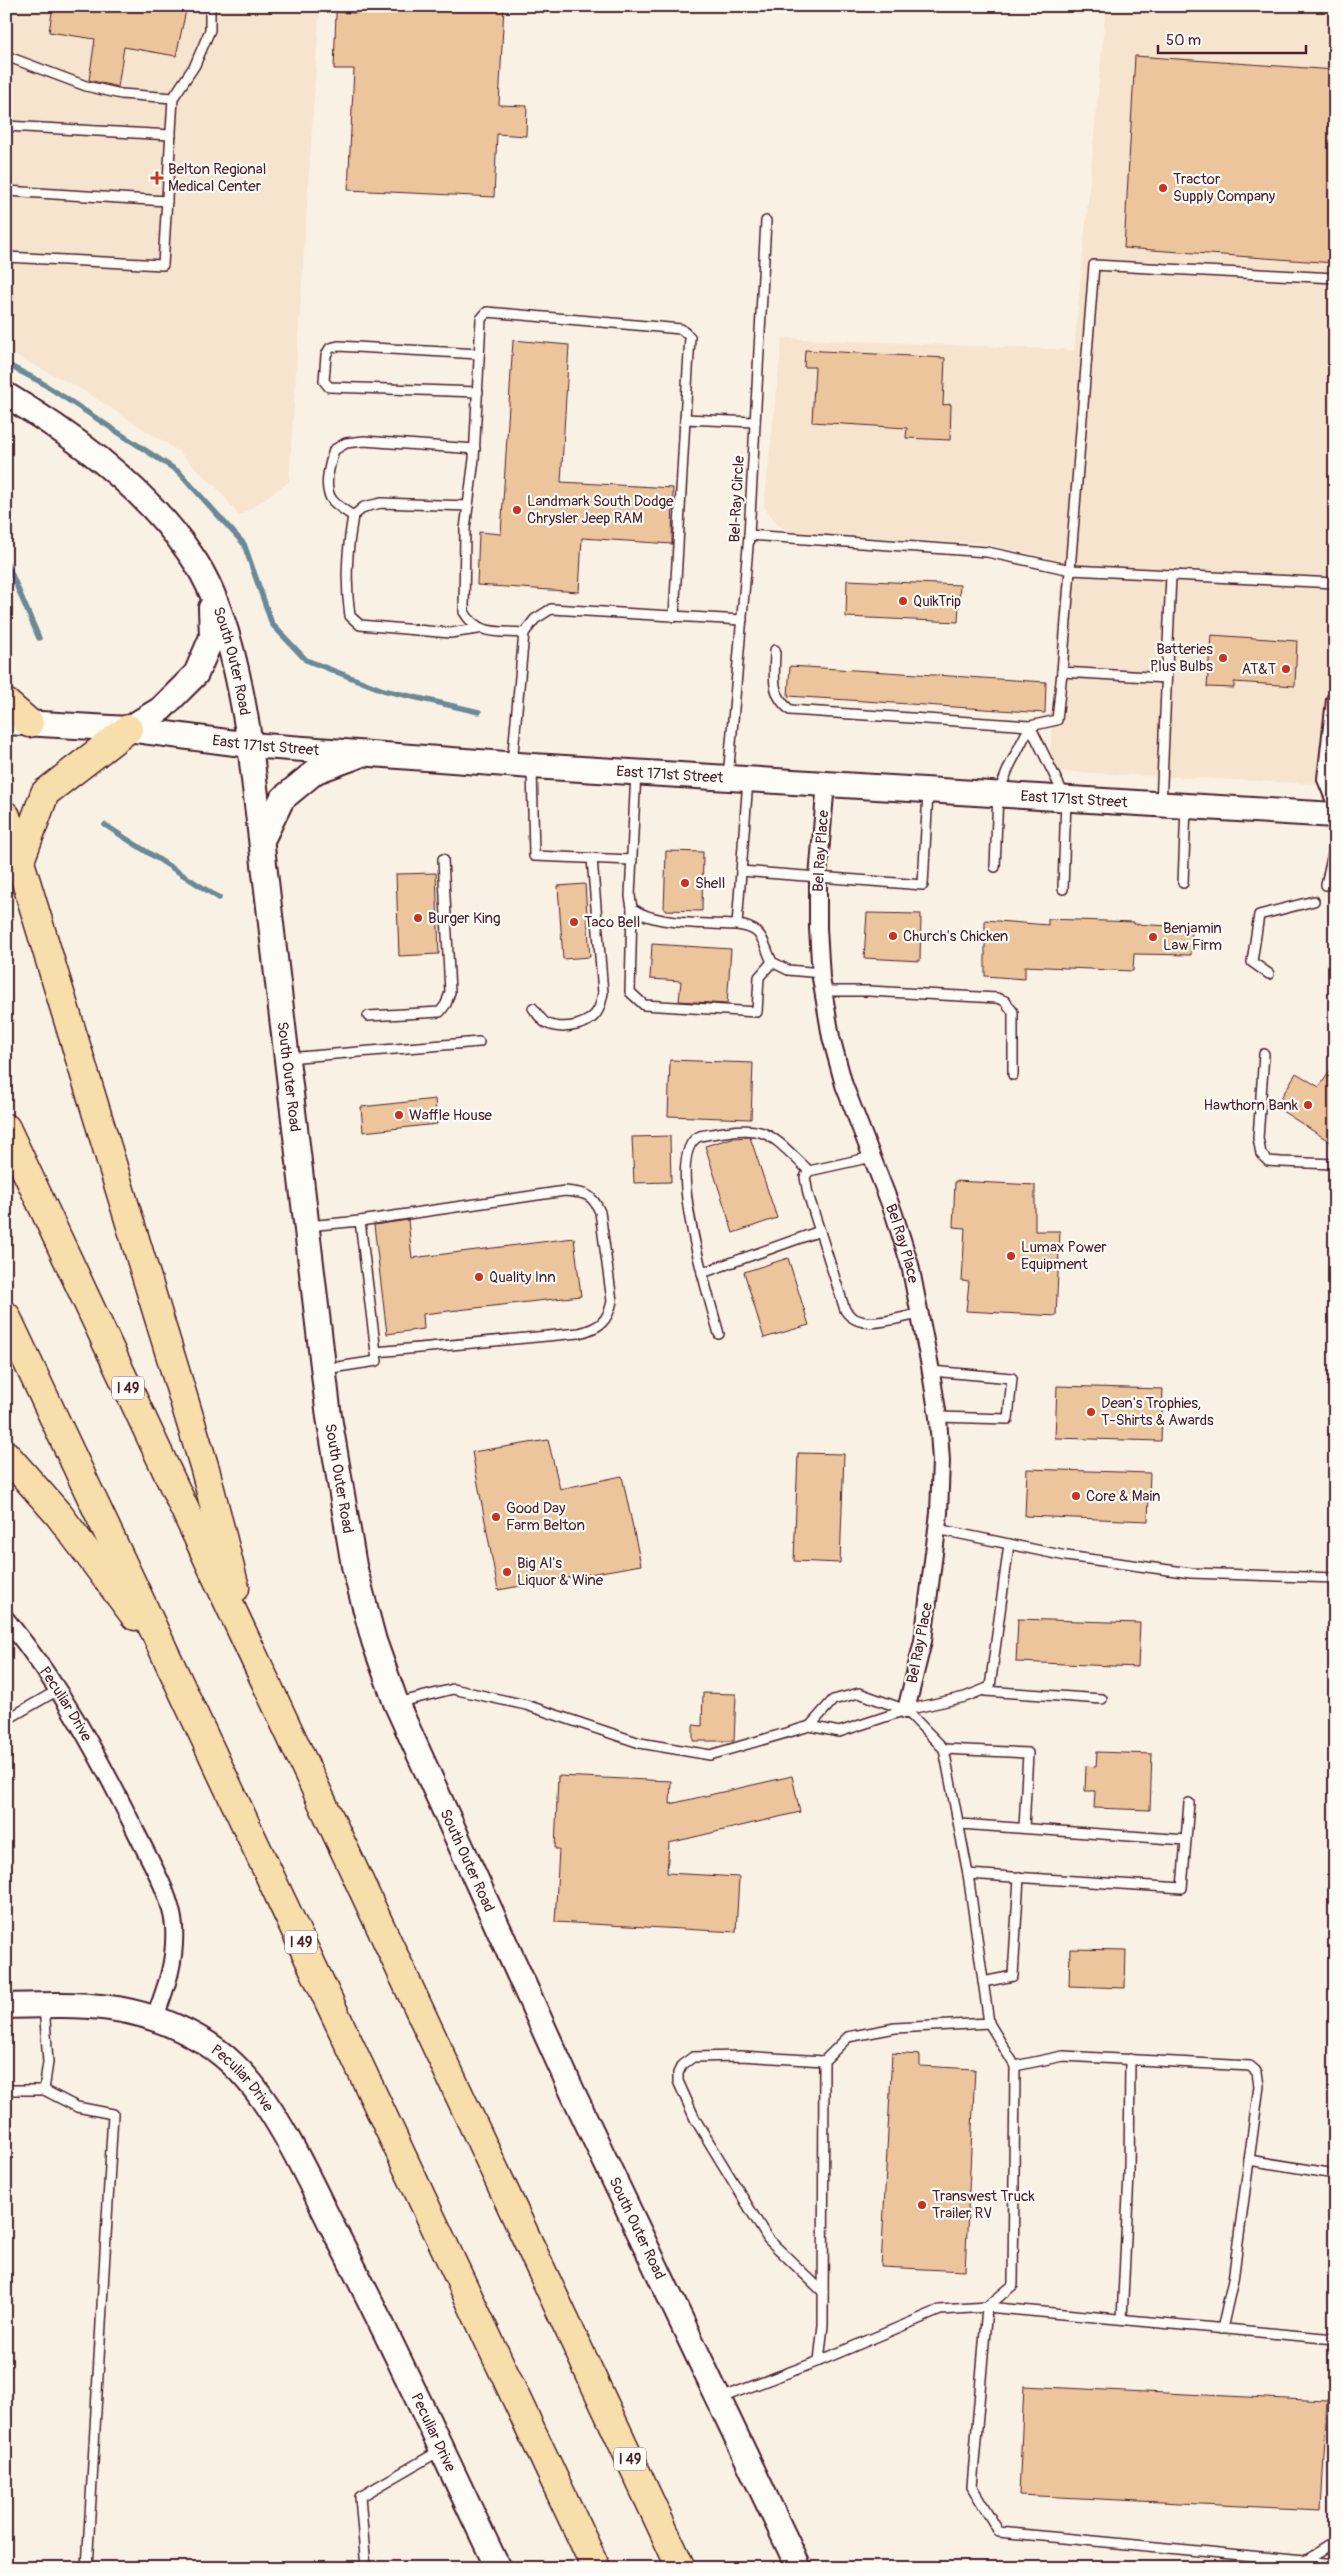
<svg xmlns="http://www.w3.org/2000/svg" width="1341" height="2574" viewBox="0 0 1341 2574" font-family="Pangolin,sans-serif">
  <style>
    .built { fill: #f6e4cf }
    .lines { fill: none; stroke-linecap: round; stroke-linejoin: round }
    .stream { stroke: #6b8997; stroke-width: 5.5 }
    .building { fill: #ecc59c; stroke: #4a1f2b }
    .lane-casing { stroke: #4a1f2b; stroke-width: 12 }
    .street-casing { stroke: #4a1f2b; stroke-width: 20 }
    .secondary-casing { stroke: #4a1f2b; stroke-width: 28 }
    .highway-casing { stroke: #4a1f2b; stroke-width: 31 }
    .lane { stroke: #fdfcf7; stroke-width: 9 }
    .street { stroke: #fdfcf7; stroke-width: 16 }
    .secondary { stroke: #fdfcf7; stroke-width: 24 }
    .highway { stroke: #f8deab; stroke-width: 28 }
    .poi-dot { fill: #c8321e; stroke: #fdfcf7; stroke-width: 2 }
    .labels { text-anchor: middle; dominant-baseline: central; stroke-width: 4.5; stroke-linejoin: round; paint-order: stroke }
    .shield { fill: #fdfcf7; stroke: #806168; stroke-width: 1 }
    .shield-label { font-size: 14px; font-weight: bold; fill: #4a1f2b }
    .poi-label { font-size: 15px; fill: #4a1f2b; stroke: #fdfcf7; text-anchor: start }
    .street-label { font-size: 15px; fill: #4a1f2b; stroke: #fdfcf7 }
  </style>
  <rect width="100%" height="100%" fill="#faf1e5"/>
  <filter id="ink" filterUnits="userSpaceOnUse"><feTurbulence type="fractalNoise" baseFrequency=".02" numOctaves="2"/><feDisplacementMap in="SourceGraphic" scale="10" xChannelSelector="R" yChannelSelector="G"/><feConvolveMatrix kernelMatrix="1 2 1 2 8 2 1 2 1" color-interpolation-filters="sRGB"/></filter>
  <g filter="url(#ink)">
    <g class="built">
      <path d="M6 6H320L289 482 239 516 219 490 178 451 84 391 6 351Z"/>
      <path d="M1106 6H1335V659L1317 784 1049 771 1062 561 987 544 791 533 776 523 764 506 782 338 1074 350Z"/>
    </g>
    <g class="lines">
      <g class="stream">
        <path d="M6 364 39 381 179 472 244 544 272 624 306 660 383 690 479 712"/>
        <path d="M6 561 39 638"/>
        <path d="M105 825 219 898"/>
      </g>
    </g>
    <g class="building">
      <path d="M53 6H187L176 56 124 47 118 87 89 80 95 39 49 32Z"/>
      <path d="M357 6H504L499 105 527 106 526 136 497 134 494 197 348 190 354 69H334L336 12 357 13Z"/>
      <path d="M1135 56 1335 70V263L1124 248Z"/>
      <path d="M513 340 569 345 561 482 673 488 672 544 582 538 579 592 477 585 479 532 501 534Z"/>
      <path d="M805 350 945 358 943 405 951 404 950 440 906 438 907 428 812 422 815 367H804Z"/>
      <path d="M847 580 960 585 958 622 846 617Z"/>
      <path d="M1211 635 1297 641 1295 686 1234 682V688L1207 687Z"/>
      <path d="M790 666 1046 682 1045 713 788 696Z"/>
      <path d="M666 851 703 852 702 911 664 910Z"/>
      <path d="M436 873 439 954 399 956 396 874Z"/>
      <path d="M585 884 590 957 563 959 558 886Z"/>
      <path d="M867 913 921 914 920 961 864 958Z"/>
      <path d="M1048 919 1134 922V924L1169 926V931H1192L1191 955 1134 954 1133 971 1025 966V979L985 976V920L1048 925Z"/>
      <path d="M652 944 731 949 727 1004 679 1001 681 981 650 979Z"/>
      <path d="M670 1060 753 1063 751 1119 668 1116Z"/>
      <path d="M1335 1064V1145L1279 1109 1285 1101 1281 1098 1296 1073 1319 1087Z"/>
      <path d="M435 1099 437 1124 363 1132 361 1107Z"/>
      <path d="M670 1136 671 1182 634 1183 632 1137Z"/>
      <path d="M750 1137 777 1218 733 1233 705 1146 732 1138Z"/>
      <path d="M955 1181 1035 1185V1231H1060L1056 1316 966 1311 969 1282 962 1281 965 1228 953 1227Z"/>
      <path d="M408 1220 412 1258 574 1238 581 1296 423 1314 424 1329 387 1334 374 1225Z"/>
      <path d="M788 1258 809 1325 764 1338 744 1272Z"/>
      <path d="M1057 1386 1163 1389 1161 1441 1055 1438Z"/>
      <path d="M548 1440 560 1489 622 1476 641 1565 498 1590 472 1452Z"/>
      <path d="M798 1453 844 1454 840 1563 794 1561Z"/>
      <path d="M1027 1469 1150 1473 1148 1521 1025 1516Z"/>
      <path d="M1018 1619 1140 1623 1138 1667 1016 1662Z"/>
      <path d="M703 1693 736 1694 734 1741H693V1725L702 1726Z"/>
      <path d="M1097 1752 1152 1754 1150 1810 1094 1808 1095 1791H1085L1086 1766 1096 1767Z"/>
      <path d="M558 1776 671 1781 670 1804 792 1776 800 1812 669 1843 667 1873 739 1877 736 1932 555 1922 559 1849H555Z"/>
      <path d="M1070 1949 1126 1950 1125 1988 1069 1986Z"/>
      <path d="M892 2053 920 2055V2066L975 2069 965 2271 881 2267Z"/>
      <path d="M1024 2386 1327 2401 1321 2510 1019 2495Z"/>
    </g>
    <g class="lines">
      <g class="lane-casing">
        <g id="lane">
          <path d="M6 56 86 86 121 94 173 98"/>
          <path d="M6 126 171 135"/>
          <path d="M6 191 167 201"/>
          <path d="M6 257 163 265 173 98 195 65 210 30V6"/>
          <path d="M478 392 329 387 324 381 326 355 330 348 338 346 479 354"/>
          <path d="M468 506 381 503 364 507 353 516C347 551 345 581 350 616L360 625 450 633 478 629"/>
          <path d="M353 516C347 512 339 507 333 501 322 489 330 464 334 450L346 443 364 441 475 449"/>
          <path d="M749 535 987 552 1071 570 1335 583"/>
          <path d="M674 617 685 419 755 422"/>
          <path d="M524 633C499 631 478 636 464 612L465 529 474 459 481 319 487 312 681 329 690 337 685 419"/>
          <path d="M775 650C775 675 769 693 790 710L1030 726 1057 720 1062 672"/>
          <path d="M1166 678 1062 672 1094 265 1335 278"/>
          <path d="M512 764 524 633 535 619 551 609 742 620"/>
          <path d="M532 767 534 856 632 860"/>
          <path d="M636 772 630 896 632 908C654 926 708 923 737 925L748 780"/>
          <path d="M728 778 749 535 766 221"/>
          <path d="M1161 805 1171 575"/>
          <path d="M995 867 998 794 1009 767 1030 726 1066 799 1063 889"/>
          <path d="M741 871 923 885 928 792"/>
          <path d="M1183 883 1186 807"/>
          <path d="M1326 885 1335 844"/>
          <path d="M632 908 630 992 644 1005 757 1012 759 977 772 962"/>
          <path d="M737 925C764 928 762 941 772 962L788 970 821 973"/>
          <path d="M1269 974 1252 962 1259 915 1314 901"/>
          <path d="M824 991H869L997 998 1005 1001 1013 1012V1075"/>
          <path d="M533 1008C536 1012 541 1020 546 1023 562 1031 592 1026 599 1008 601 1004 602 997 603 993L592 858"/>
          <path d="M368 1016 440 1012 446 1004 450 992 443 859"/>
          <path d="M1264 1054 1258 1138 1261 1154 1268 1161 1281 1162 1335 1164"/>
          <path d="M287 1058 479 1042"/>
          <path d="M872 1157 809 1171 805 1177 808 1194 845 1310C860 1333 896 1318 919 1314"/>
          <path d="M360 1221 565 1191C585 1193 592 1193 600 1212L612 1301C608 1322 599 1328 579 1333L376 1352"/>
          <path d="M307 1226 360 1221 377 1361 325 1369"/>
          <path d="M702 1273 820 1231"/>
          <path d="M719 1334C711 1303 661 1151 700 1136 765 1125 763 1126 809 1171"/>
          <path d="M931 1371 1012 1378 1008 1419 938 1417"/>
          <path d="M937 1529 1066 1556 1191 1573 1335 1578"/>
          <path d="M985 1691 1102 1699"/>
          <path d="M397 1703 453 1689 526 1705 640 1743 710 1755 810 1726 839 1732 906 1710 965 1697 990 1687 1009 1544"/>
          <path d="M6 1720 58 1690"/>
          <path d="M944 1749 1028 1753 1024 1828"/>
          <path d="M960 1824 1186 1840"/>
          <path d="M968 1874 1182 1888 1189 1803"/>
          <path d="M983 1982 1013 1976 1019 1877"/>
          <path d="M44 2005 48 2062 44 2090"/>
          <path d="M1015 2066 1063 2056 1250 2066 1257 2072 1259 2086 1233 2280 1222 2329"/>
          <path d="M6 2090H44L77 2107 113 2114 87 2568"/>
          <path d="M1249 2160 1335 2174"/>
          <path d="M823 2292 768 2239 695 2119 678 2081V2073L682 2065 693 2057 741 2056 824 2061"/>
          <path d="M1122 2319 1129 2175 1130 2059"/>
          <path d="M1335 2339 987 2307 972 2487 999 2532 1304 2561 1335 2542"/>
          <path d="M819 2361 940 2310 987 2307 1013 2285 1015 2066 989 2023"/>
          <path d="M718 2399 819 2361 823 2325 824 2061 848 2037 895 2028 989 2023 968 1874 944 1749 906 1710 859 1693 833 1700 810 1726"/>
          <path d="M1304 2561 1335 2564"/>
          <path d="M366 2568 360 2497 441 2450"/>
        </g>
      </g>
      <g class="street-casing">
        <g id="street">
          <path d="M1335 700 1326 779 1335 801"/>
          <path id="s1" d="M826 782 818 878V928L821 978 831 1037 844 1085 894 1214 910 1265 930 1366 938 1417 941 1461 939 1513 923 1641 906 1710"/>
          <path id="s2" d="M6 1619C63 1689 100 1758 139 1838 152 1865 171 1895 174 1926 176 1961 167 1985 155 2017"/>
        </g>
      </g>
      <g class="secondary-casing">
        <g id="secondary">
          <path id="s3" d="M6 395C75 436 145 488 191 555 226 604 241 686 250 745L329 1417 354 1566 374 1641 396 1703 572 2091 799 2568"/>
          <path id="s4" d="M6 722 128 729 250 745 532 766 1335 815"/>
          <path d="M128 729 161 709 196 674 212 637 211 608"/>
          <path d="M262 840 282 799 316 771 357 756"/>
          <path id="s5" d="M6 2006C78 2004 132 2001 196 2037 222 2051 245 2074 262 2098 289 2136 311 2184 332 2226 391 2338 443 2454 498 2568"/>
        </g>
      </g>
      <g class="highway-casing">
        <g id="highway">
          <path d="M6 703 29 723"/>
          <path d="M6 816 205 1469 235 1588"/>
          <path d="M21 858 45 793 128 729"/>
          <path d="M6 1128 681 2568"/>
          <path d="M6 1316 596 2568"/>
          <path d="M6 1455 59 1515 135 1616"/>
        </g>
      </g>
      <use href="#lane" class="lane"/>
      <use href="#street" class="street"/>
      <use href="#secondary" class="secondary"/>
      <use href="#highway" class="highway"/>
    </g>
  </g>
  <g class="poi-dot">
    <path d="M154.5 170.5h5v5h5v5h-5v5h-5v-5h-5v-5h5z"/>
    <circle cx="1163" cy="188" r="5"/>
    <circle cx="517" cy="510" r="5"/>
    <circle cx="903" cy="601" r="5"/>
    <circle cx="1223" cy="658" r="5"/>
    <circle cx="1286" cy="669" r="5"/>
    <circle cx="685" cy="883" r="5"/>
    <circle cx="418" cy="918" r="5"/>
    <circle cx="574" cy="922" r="5"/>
    <circle cx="893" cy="936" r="5"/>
    <circle cx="1153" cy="937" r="5"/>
    <circle cx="1308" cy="1105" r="5"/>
    <circle cx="399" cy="1115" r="5"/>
    <circle cx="1011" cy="1256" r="5"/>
    <circle cx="479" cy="1277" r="5"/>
    <circle cx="1091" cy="1412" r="5"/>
    <circle cx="1076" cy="1496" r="5"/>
    <circle cx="496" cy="1517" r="5"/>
    <circle cx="507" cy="1572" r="5"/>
    <circle cx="922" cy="2205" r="5"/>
  </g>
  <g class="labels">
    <g class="shield">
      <rect x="112" y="1376.5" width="32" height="23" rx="4"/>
      <rect x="285" y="1930.5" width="32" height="23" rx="4"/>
      <rect x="614" y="2447.5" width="32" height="23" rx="4"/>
    </g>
    <g class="shield-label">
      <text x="128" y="1388">I 49</text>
      <text x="301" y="1942">I 49</text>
      <text x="630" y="2459">I 49</text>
    </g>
    <g class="poi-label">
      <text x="168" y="169">Belton Regional<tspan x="168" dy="17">Medical Center</tspan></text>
      <text x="1173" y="179">Tractor<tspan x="1173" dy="17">Supply Company</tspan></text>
      <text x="527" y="501">Landmark South Dodge<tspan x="527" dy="17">Chrysler Jeep RAM</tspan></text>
      <text x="913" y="601">QuikTrip</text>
      <text x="1213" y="649" text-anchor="end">Batteries<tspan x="1213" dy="17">Plus Bulbs</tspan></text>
      <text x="1276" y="669" text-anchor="end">AT&amp;T</text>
      <text x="695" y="883">Shell</text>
      <text x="428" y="918">Burger King</text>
      <text x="584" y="922">Taco Bell</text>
      <text x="1163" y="928">Benjamin<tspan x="1163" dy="17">Law Firm</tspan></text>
      <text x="903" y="936">Church's Chicken</text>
      <text x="1298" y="1105" text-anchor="end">Hawthorn Bank</text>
      <text x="409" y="1115">Waffle House</text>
      <text x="1021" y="1247">Lumax Power<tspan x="1021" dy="17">Equipment</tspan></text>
      <text x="489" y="1277">Quality Inn</text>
      <text x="1101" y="1403">Dean's Trophies,<tspan x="1101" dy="17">T-Shirts &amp; Awards</tspan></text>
      <text x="1086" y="1496">Core &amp; Main</text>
      <text x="506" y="1508">Good Day<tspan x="506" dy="17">Farm Belton</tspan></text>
      <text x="517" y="1563">Big Al's<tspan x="517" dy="17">Liquor &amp; Wine</tspan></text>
      <text x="932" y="2196">Transwest Truck<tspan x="932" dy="17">Trailer RV</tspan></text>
    </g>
    <g class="street-label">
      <text transform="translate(737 499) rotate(-87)">Bel-Ray Circle</text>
      <text stroke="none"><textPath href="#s3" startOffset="361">South Outer Road</textPath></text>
      <text stroke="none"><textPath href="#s4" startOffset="261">East 171st Street</textPath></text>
      <text stroke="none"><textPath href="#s4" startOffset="666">East 171st Street</textPath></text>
      <text stroke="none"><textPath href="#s4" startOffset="1071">East 171st Street</textPath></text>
      <text transform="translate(821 851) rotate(-86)">Bel Ray Place</text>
      <text stroke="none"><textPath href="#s3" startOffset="781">South Outer Road</textPath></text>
      <text stroke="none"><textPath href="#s1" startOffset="475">Bel Ray Place</textPath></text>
      <text stroke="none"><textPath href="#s3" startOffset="1186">South Outer Road</textPath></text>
      <text transform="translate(920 1643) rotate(-79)">Bel Ray Place</text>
      <text stroke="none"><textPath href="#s2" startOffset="104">Peculiar Drive</textPath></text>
      <text stroke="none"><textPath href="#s3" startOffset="1591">South Outer Road</textPath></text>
      <text stroke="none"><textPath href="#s5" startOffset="258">Peculiar Drive</textPath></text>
      <text stroke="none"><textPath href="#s3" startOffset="1996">South Outer Road</textPath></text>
      <text stroke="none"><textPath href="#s5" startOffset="662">Peculiar Drive</textPath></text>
    </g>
  </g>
  <rect width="1341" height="2574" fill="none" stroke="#fdfcf7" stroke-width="25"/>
  <rect x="12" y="12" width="1316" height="2549" fill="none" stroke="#4a1f2b" stroke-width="2" filter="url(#ink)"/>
  <path d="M1158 45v8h148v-8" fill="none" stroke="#4a1f2b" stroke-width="2.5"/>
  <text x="1166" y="45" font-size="15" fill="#4a1f2b" stroke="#fdfcf7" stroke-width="4" paint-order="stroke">50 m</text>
</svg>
